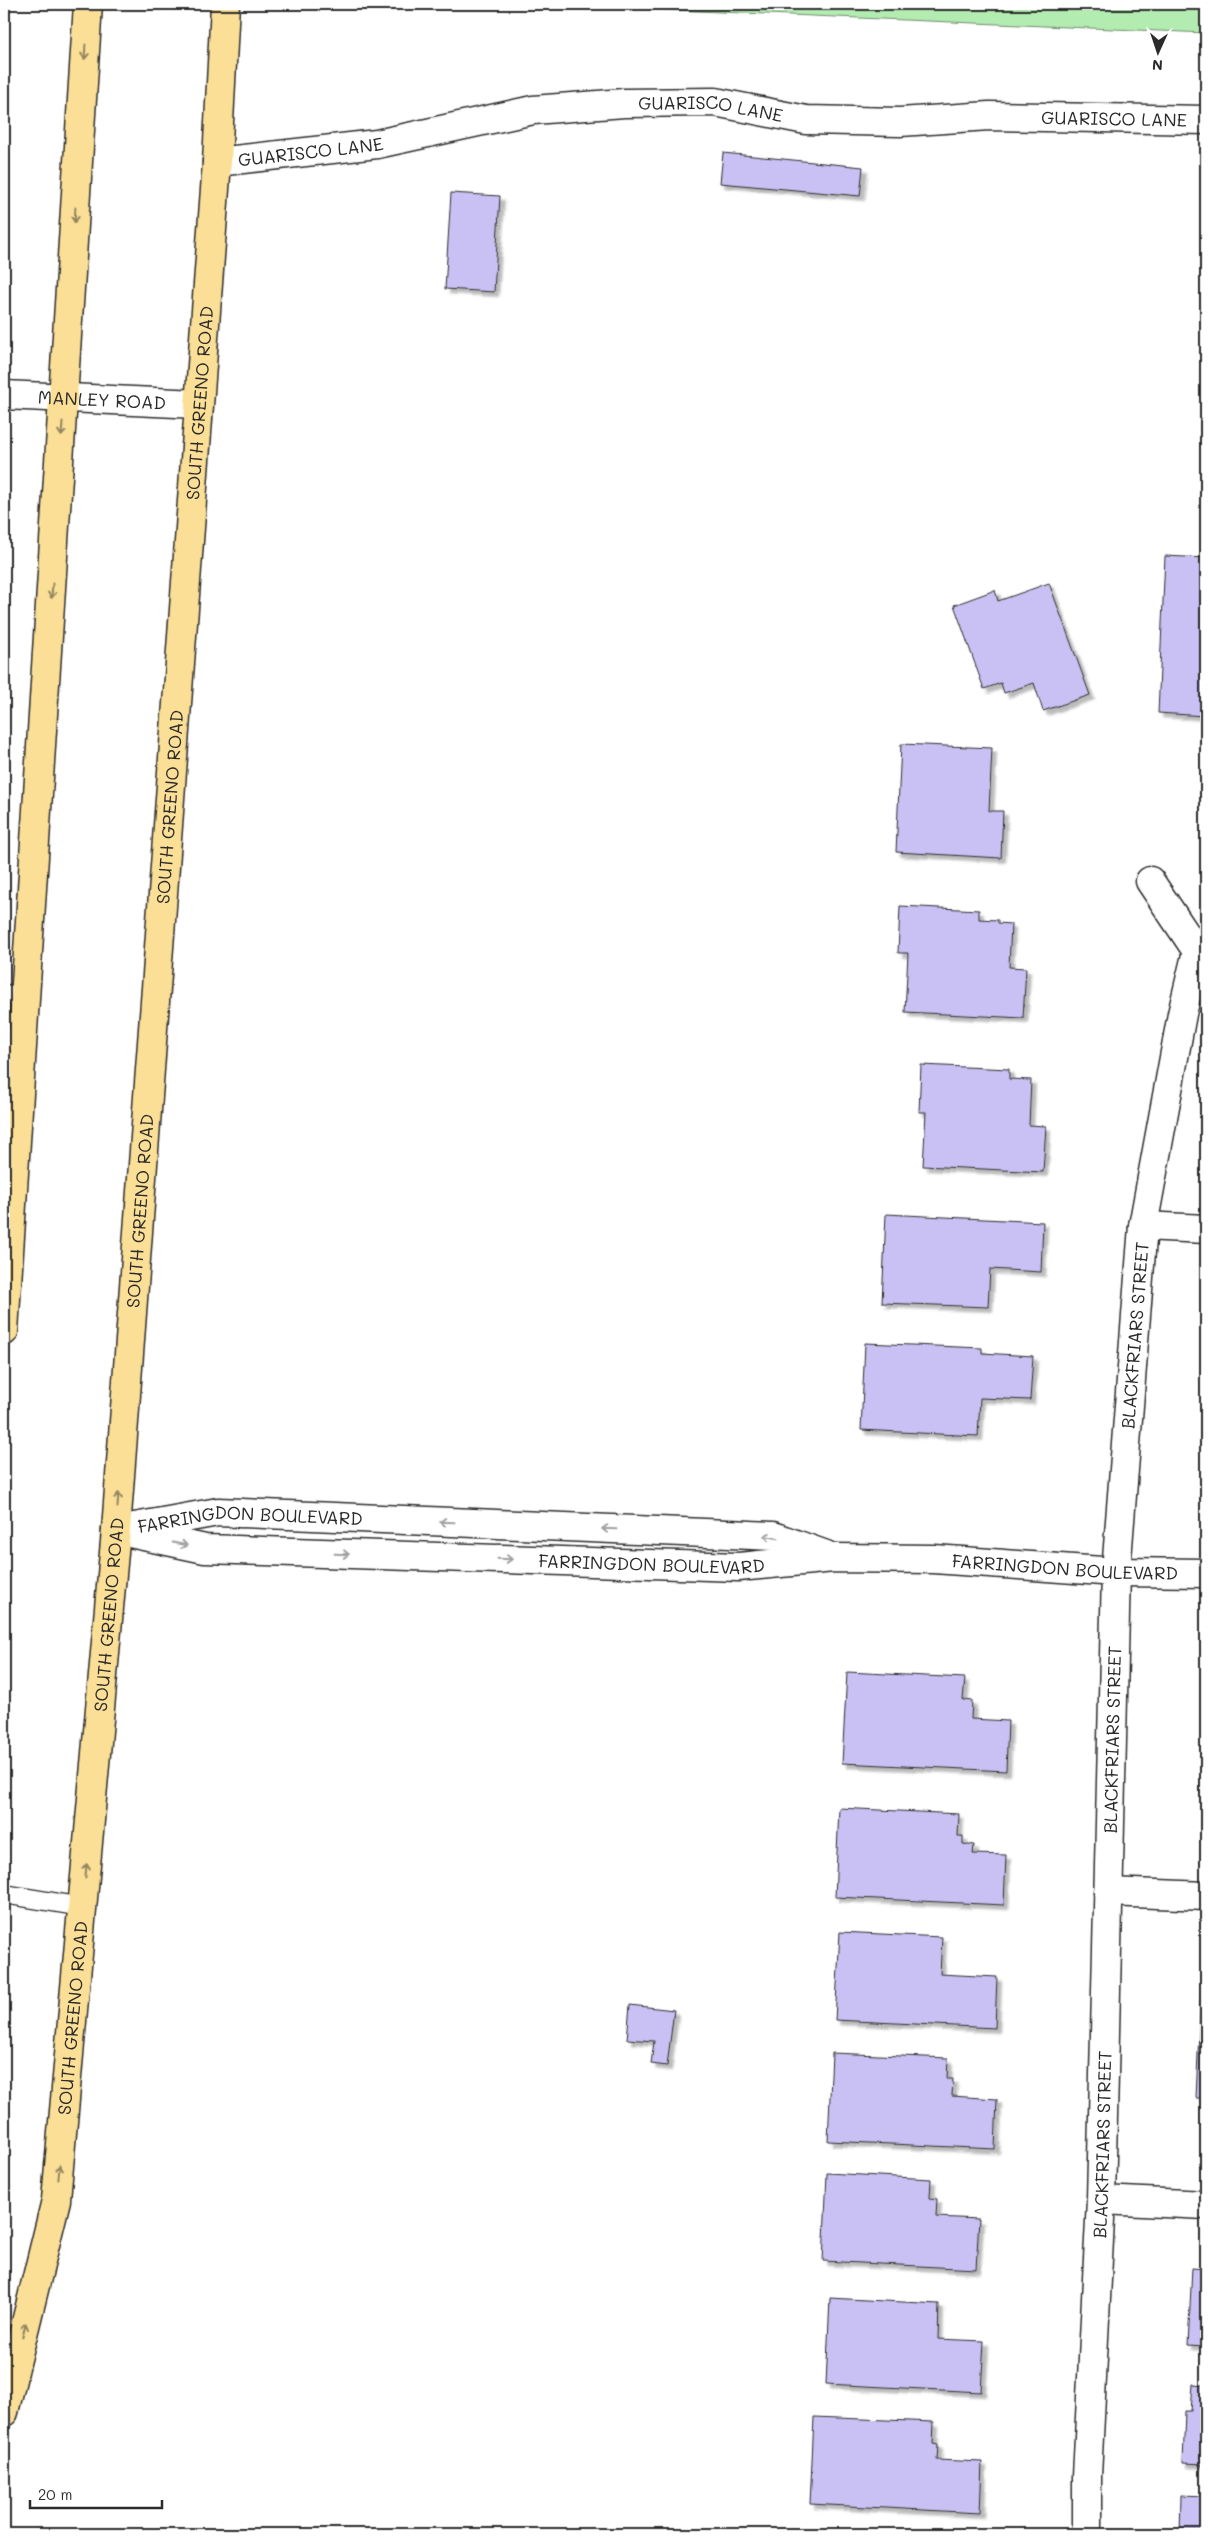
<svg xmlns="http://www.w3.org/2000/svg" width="1210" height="2538" viewBox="0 0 1210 2538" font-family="Mali,sans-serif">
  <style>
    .green { fill: #b3ecb1; stroke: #6f8c6e }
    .building { fill: #c9c1f4; stroke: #2b2b2b; filter: url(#shadow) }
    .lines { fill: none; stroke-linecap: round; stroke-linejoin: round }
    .lane-casing { stroke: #2b2b2b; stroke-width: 21 }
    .street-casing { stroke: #2b2b2b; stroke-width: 31 }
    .secondary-casing { stroke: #2b2b2b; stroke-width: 31 }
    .primary-casing { stroke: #2b2b2b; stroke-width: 31 }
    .lane { stroke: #fff; stroke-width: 18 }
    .street { stroke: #fff; stroke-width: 28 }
    .secondary { stroke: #fff; stroke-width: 28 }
    .primary { stroke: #fbdf96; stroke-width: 28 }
    .oneway { stroke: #938560 }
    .oneway2 { stroke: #a0a0a0 }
    .labels { text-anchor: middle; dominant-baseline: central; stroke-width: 5; stroke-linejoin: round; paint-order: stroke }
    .street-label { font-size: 18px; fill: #2b2b2b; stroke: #fff }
  </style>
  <defs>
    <filter id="shadow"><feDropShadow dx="4.5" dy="4.5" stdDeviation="1" flood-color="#0004"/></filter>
  </defs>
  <rect width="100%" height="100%" fill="#fff"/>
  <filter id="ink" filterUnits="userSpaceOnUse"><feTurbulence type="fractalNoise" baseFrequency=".02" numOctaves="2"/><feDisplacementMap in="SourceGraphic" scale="10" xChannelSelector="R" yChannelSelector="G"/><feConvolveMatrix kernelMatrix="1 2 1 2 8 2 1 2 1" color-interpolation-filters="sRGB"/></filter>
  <g filter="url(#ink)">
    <path class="green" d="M534 4H1206V33Z"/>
    <g class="building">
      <path d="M723 153 863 167 860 196 720 183Z"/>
      <path d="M451 193 500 196 494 292 445 289Z"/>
      <path d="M1165 556 1206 558 1205 716 1158 713Z"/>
      <path d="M1049 583 1090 695 1043 711 1034 683 1004 693 1001 683 984 689 954 605 995 590 998 601Z"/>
      <path d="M901 744 992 748 989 811H1003L1001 858 896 852Z"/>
      <path d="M900 906 979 910V919L998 920V923L1011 924 1009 967 1026 968 1023 1018 905 1012 908 953H898Z"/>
      <path d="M921 1065 1009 1069V1079L1031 1080 1029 1125 1046 1126 1043 1172 923 1166 926 1112H919Z"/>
      <path d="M886 1214 1043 1222 1041 1272 990 1269 988 1307 882 1303Z"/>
      <path d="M865 1343 982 1348V1353L1033 1356 1030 1400 980 1398 978 1436 861 1430Z"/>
      <path d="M847 1672 965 1678 963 1700 972 1701 971 1719 1008 1721 1006 1771 842 1763Z"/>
      <path d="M839 1808 959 1814 958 1836H963V1844L974 1845 973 1854 1006 1855 1004 1905 835 1897Z"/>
      <path d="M840 1932 942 1937 940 1974 997 1977 995 2028 835 2020Z"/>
      <path d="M1203 1942 1206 1943V2098H1196Z"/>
      <path d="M630 2005 674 2010 667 2066 651 2064 654 2041 627 2039Z"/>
      <path d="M832 2053 948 2058 947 2079H953L952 2096 997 2099 995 2149 828 2141Z"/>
      <path d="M827 2173 931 2179 930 2198 937 2199 936 2217 979 2219 976 2269 823 2261Z"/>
      <path d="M1192 2267 1206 2268V2346L1188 2345Z"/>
      <path d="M830 2298 939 2304 938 2339 984 2341 981 2392 826 2384Z"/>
      <path d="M1193 2384 1206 2385V2464L1183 2463 1185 2411H1191Z"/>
      <path d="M814 2417 934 2422 933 2444 938 2445 937 2460 982 2462 980 2513 810 2504Z"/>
      <path d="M1181 2495 1206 2496V2534H1180Z"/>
    </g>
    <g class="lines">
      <g class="lane-casing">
        <g id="lane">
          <path d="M4 994 25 996"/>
          <path d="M4 1894 83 1907"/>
        </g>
      </g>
      <g class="street-casing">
        <g id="street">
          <path id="s1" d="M217 162 377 144 533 110 624 103 715 102 806 120 900 122 989 116 1206 120"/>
          <path d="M1150 881 1197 951"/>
          <path d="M1143 1226 1206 1229"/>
          <path id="s2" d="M129 1528 218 1512 773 1536 826 1555"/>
          <path id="s3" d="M116 1530 205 1549 738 1567 834 1558 934 1559 1116 1572 1206 1573"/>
          <path d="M1108 1892 1206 1896"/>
          <path d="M1101 2200 1206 2205"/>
          <path id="s4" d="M1087 2534V2476L1101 2200 1116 1572 1143 1226 1182 1014 1197 951"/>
        </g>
      </g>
      <g class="secondary-casing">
        <g id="secondary">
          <path id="s5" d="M4 395 198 404"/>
        </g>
      </g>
      <g class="primary-casing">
        <g id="primary">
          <path d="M4 1331 88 4"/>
          <path id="s6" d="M4 2412 56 2200 116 1530 217 162 225 4"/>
        </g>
      </g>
      <use href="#lane" class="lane"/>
      <use href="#street" class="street"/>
      <use href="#secondary" class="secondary"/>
      <use href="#primary" class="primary"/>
    </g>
    <defs><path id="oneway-shaft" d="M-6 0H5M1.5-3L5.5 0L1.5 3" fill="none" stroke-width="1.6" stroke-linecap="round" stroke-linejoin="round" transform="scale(1.25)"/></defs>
    <g class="oneway">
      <use href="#oneway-shaft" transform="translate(85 52) rotate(93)"/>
      <use href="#oneway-shaft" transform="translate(75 215) rotate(93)"/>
      <use href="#oneway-shaft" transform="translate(62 429) rotate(94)"/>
      <use href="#oneway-shaft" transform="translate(52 591) rotate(94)"/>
      <use href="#oneway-shaft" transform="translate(118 1500) rotate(-86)"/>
      <use href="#oneway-shaft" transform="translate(86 1871) rotate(-85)"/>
      <use href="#oneway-shaft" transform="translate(59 2172) rotate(-85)"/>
      <use href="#oneway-shaft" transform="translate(24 2330) rotate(-76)"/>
    </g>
    <g class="oneway2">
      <use href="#oneway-shaft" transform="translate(447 1522) rotate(-178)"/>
      <use href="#oneway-shaft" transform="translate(609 1529) rotate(-178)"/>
      <use href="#oneway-shaft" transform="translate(771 1537) rotate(-170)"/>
      <use href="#oneway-shaft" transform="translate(180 1544) rotate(12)"/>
      <use href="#oneway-shaft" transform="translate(342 1554) rotate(2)"/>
      <use href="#oneway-shaft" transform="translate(505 1559) rotate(2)"/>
    </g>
  </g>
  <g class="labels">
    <g class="street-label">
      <text stroke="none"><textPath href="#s1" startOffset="499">GUARISCO LANE</textPath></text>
      <text stroke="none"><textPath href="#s1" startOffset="904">GUARISCO LANE</textPath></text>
      <text stroke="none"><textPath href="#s1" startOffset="94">GUARISCO LANE</textPath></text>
      <text stroke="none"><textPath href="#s5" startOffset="98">MANLEY ROAD</textPath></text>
      <text stroke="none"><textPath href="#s6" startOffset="2021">SOUTH GREENO ROAD</textPath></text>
      <text stroke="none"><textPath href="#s6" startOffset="1616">SOUTH GREENO ROAD</textPath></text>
      <text stroke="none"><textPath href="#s6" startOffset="1211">SOUTH GREENO ROAD</textPath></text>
      <text stroke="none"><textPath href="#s4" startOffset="1200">BLACKFRIARS STREET</textPath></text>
      <text stroke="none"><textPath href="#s2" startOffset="122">FARRINGDON BOULEVARD</textPath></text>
      <text stroke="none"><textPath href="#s3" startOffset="538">FARRINGDON BOULEVARD</textPath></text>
      <text stroke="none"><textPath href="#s3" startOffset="952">FARRINGDON BOULEVARD</textPath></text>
      <text stroke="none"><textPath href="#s6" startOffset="806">SOUTH GREENO ROAD</textPath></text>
      <text stroke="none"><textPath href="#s4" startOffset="795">BLACKFRIARS STREET</textPath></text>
      <text stroke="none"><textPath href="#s6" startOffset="401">SOUTH GREENO ROAD</textPath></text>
      <text stroke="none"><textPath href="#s4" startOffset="390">BLACKFRIARS STREET</textPath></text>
    </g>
  </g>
  <rect width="1210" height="2538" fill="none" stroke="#fff" stroke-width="20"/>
  <rect x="10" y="10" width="1190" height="2518" fill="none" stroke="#2b2b2b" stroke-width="2" filter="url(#ink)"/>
  <g transform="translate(1158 52) rotate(183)" stroke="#ffffff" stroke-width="4" paint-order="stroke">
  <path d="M0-4L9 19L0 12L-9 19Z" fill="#2b2b2b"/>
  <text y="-8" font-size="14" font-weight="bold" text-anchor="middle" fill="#2b2b2b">N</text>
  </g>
  <path d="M30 2500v8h132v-8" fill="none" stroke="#2b2b2b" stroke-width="2.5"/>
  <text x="38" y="2500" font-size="15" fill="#2b2b2b" stroke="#ffffff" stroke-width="4" paint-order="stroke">20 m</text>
</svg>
